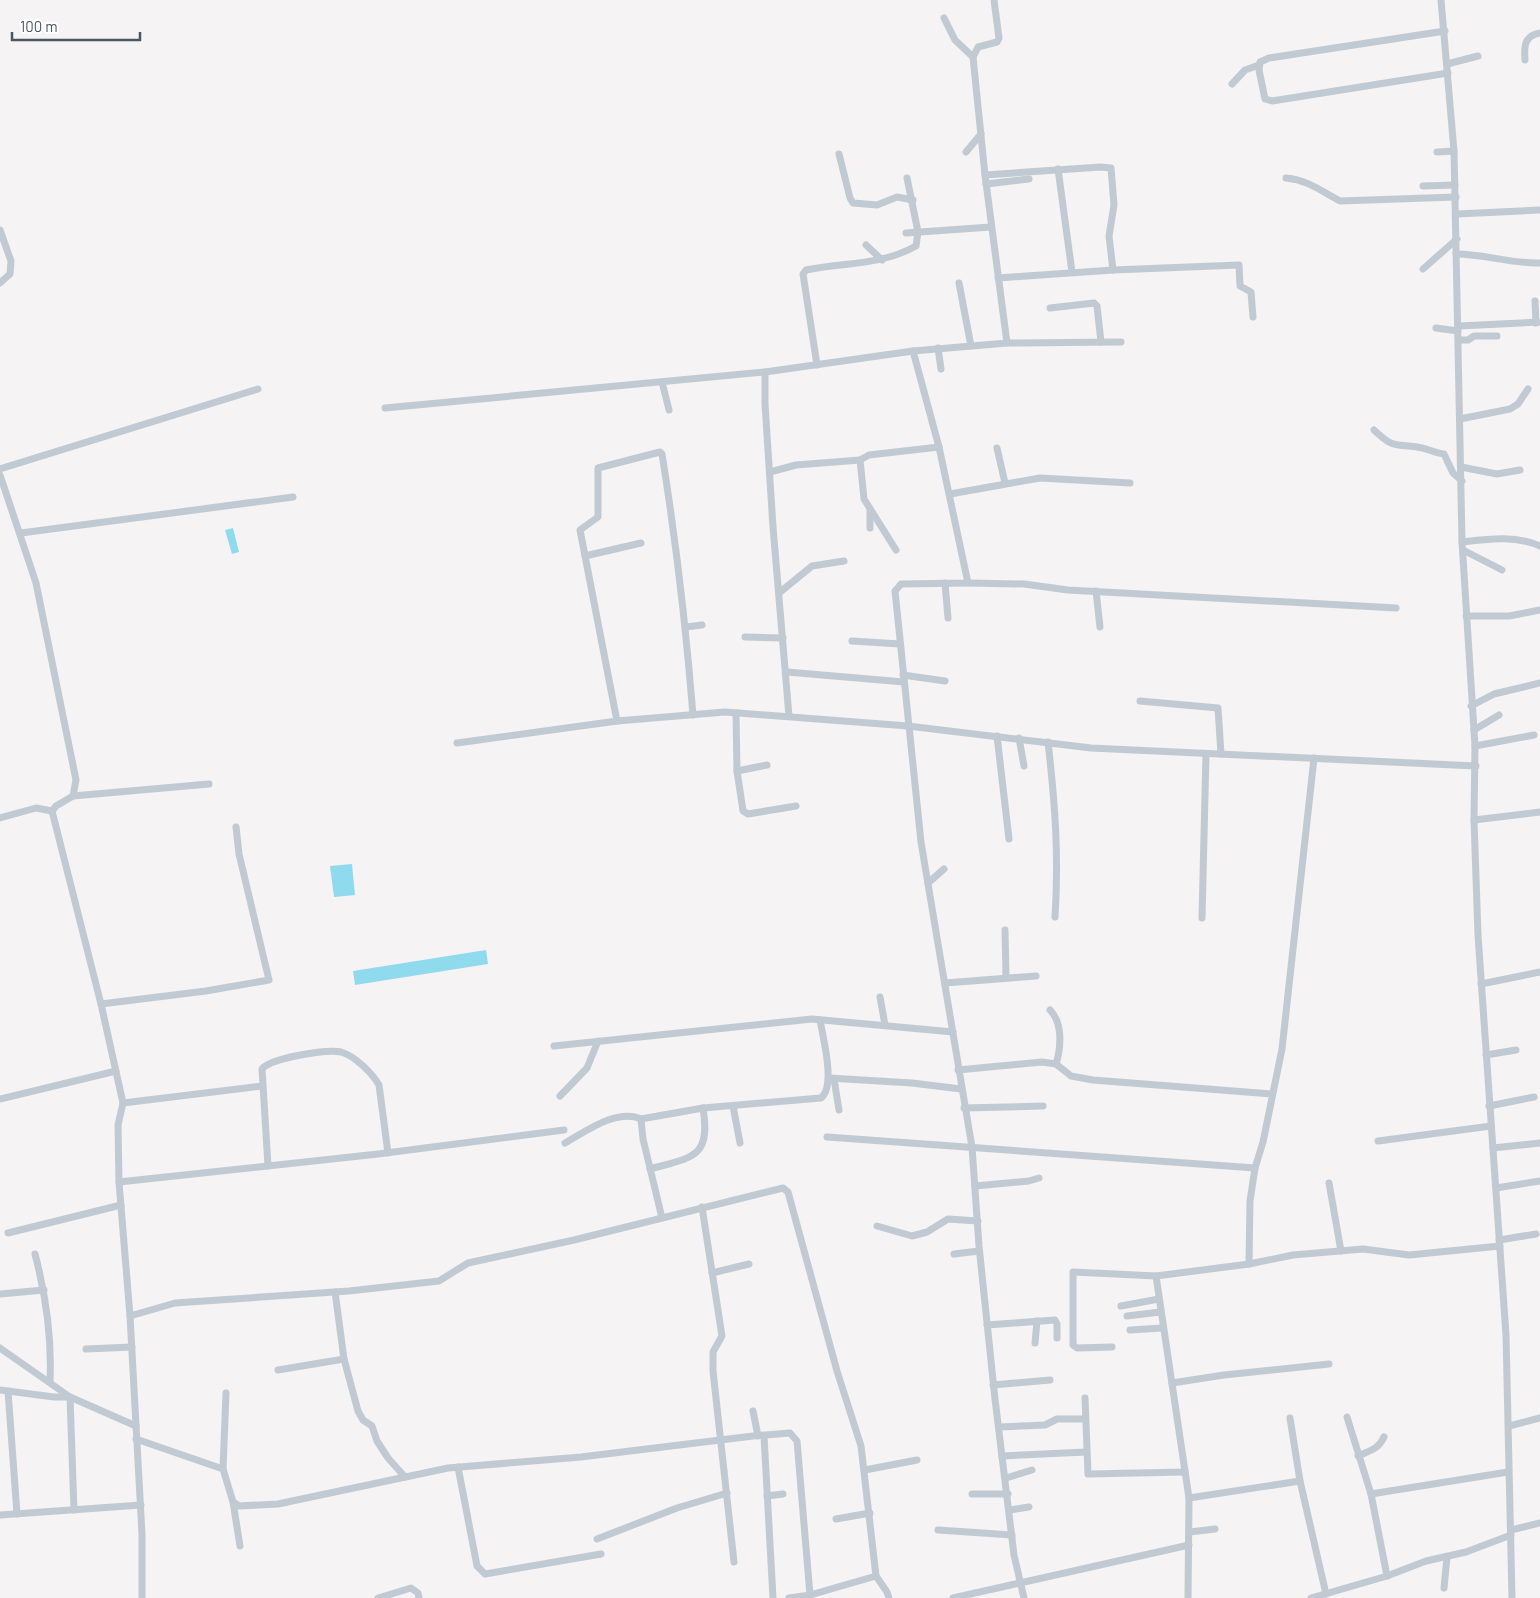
<svg xmlns="http://www.w3.org/2000/svg" width="1540" height="1598" viewBox="0 0 1540 1598" font-family="Barlow,sans-serif">
  <style>
    .water { fill: #90daee }
    .lines { fill: none; stroke-linecap: round; stroke-linejoin: round }
    .street { stroke: #c1cad2; stroke-width: 7 }
  </style>
  <rect width="100%" height="100%" fill="#f5f3f3"/>
  <g class="water">
    <path d="M233 528 239 552 232 554 225 530Z"/>
    <path d="M352 864 355 895 334 897 330 866Z"/>
    <path d="M486 950 488 964 355 985 353 971Z"/>
  </g>
  <g class="lines">
    <g class="street">
      <path d="M994 0 999 38 997 42 978 47 973 57 985 175 1007 343 913 351 939 447 968 583 901 584 895 591 921 842 972 1147 979 1246 995 1399 1014 1555 1024 1598"/>
      <path d="M1441 0 1454 151 1462 542 1475 746 1474 820 1478 935 1506 1335 1512 1598"/>
      <path d="M944 18 955 40 973 57"/>
      <path d="M1445 31 1269 58 1260 62 1259 70 1265 99 1272 101 1448 73"/>
      <path d="M1525 60C1524 46 1524 36 1540 33"/>
      <path d="M1447 64 1478 56"/>
      <path d="M1232 84 1245 70 1259 65"/>
      <path d="M966 152 981 134"/>
      <path d="M1437 152 1454 151"/>
      <path d="M839 154 850 198 853 203 877 205 897 197 913 200"/>
      <path d="M1058 169 1072 272"/>
      <path d="M985 175 1101 167 1111 168 1114 205 1109 236 1113 270"/>
      <path d="M1286 178C1308 180 1321 191 1340 201L1456 197"/>
      <path d="M986 184 1029 179"/>
      <path d="M1423 186 1455 185"/>
      <path d="M1457 214 1540 210"/>
      <path d="M0 230 11 261 10 274 0 283"/>
      <path d="M906 233 991 227"/>
      <path d="M866 245 882 260"/>
      <path d="M1456 254C1485 254 1512 264 1540 263"/>
      <path d="M1423 269 1457 239"/>
      <path d="M998 278 1113 270 1239 265 1240 286 1251 292 1253 317"/>
      <path d="M959 283 971 346"/>
      <path d="M1535 301 1536 323"/>
      <path d="M1050 308 1094 303 1097 306 1101 342"/>
      <path d="M1459 326 1540 322"/>
      <path d="M1436 328 1458 331"/>
      <path d="M1459 340H1468L1474 336H1497"/>
      <path d="M1007 343 1121 342"/>
      <path d="M938 348 941 369"/>
      <path d="M817 365 803 274 806 270C845 262 880 266 916 246L918 232 907 178"/>
      <path d="M765 372V404L773 527 789 716"/>
      <path d="M662 382 669 410"/>
      <path d="M385 408 765 372 913 351"/>
      <path d="M1460 419 1510 409 1518 404 1528 389"/>
      <path d="M1374 430C1393 448 1393 444 1417 447 1426 448 1435 453 1444 454L1453 473 1462 481"/>
      <path d="M997 448 1005 483"/>
      <path d="M860 460 864 499 896 550"/>
      <path d="M1461 467 1497 474 1520 470"/>
      <path d="M0 469 258 389"/>
      <path d="M770 472 796 465 860 460 869 455 939 447"/>
      <path d="M0 475 36 583 76 780 73 796 56 806 52 811"/>
      <path d="M950 494 1040 478 1130 483"/>
      <path d="M870 528V511"/>
      <path d="M21 533 293 497"/>
      <path d="M1462 542C1488 539 1515 535 1540 546"/>
      <path d="M1463 550 1502 570"/>
      <path d="M585 556 641 543"/>
      <path d="M945 583 948 618"/>
      <path d="M968 583 1024 584 1068 590 1396 608"/>
      <path d="M1096 591 1100 627"/>
      <path d="M779 593 812 566 844 561"/>
      <path d="M1466 616H1509L1540 610"/>
      <path d="M686 627 702 625"/>
      <path d="M745 637 783 638"/>
      <path d="M852 641 900 644"/>
      <path d="M787 672 904 682"/>
      <path d="M903 675 945 681"/>
      <path d="M1140 701 1218 708 1221 754"/>
      <path d="M1471 706 1494 694 1540 683"/>
      <path d="M736 713 737 771 743 811 748 814 796 806"/>
      <path d="M617 721 580 530 598 517V468L660 452 662 454C676 541 686 627 693 715"/>
      <path d="M1474 730 1499 715"/>
      <path d="M997 736 1009 839"/>
      <path d="M1019 738 1024 766"/>
      <path d="M1048 742C1055 803 1059 856 1055 917"/>
      <path d="M457 743 617 721 725 712 908 726 1091 748 1476 766"/>
      <path d="M1475 746 1534 735"/>
      <path d="M737 771 767 765"/>
      <path d="M73 796 209 784"/>
      <path d="M52 811 101 1004 123 1103 118 1125 119 1182 130 1316 142 1534V1598"/>
      <path d="M0 818 36 808 52 811"/>
      <path d="M1474 820 1540 812"/>
      <path d="M928 883 944 869"/>
      <path d="M1202 918 1206 754"/>
      <path d="M1005 930 1006 977"/>
      <path d="M945 983 1036 976"/>
      <path d="M1481 984 1540 972"/>
      <path d="M880 997 885 1025"/>
      <path d="M101 1004 206 991 269 980 239 854 236 827"/>
      <path d="M1050 1010C1063 1023 1061 1048 1056 1064"/>
      <path d="M554 1046 812 1019 953 1032"/>
      <path d="M1486 1055 1516 1050"/>
      <path d="M958 1070 1042 1062 1056 1064 1071 1076 1093 1080 1272 1094"/>
      <path d="M829 1078 912 1083 961 1089"/>
      <path d="M834 1079 839 1110"/>
      <path d="M560 1096 587 1068 598 1041"/>
      <path d="M0 1099 116 1071"/>
      <path d="M123 1103 262 1086"/>
      <path d="M733 1106 740 1143"/>
      <path d="M1489 1106 1534 1097"/>
      <path d="M964 1108 1043 1106"/>
      <path d="M827 1137 1255 1168"/>
      <path d="M1378 1141 1491 1126"/>
      <path d="M565 1143C585 1132 617 1108 641 1119"/>
      <path d="M1493 1148 1540 1143"/>
      <path d="M268 1166 262 1069C271 1058 326 1049 341 1052 355 1056 372 1073 379 1085L388 1153"/>
      <path d="M650 1169C693 1157 711 1158 703 1108"/>
      <path d="M119 1182 378 1154 564 1130"/>
      <path d="M1329 1183 1341 1251"/>
      <path d="M975 1186 1029 1181 1039 1178"/>
      <path d="M1496 1188 1540 1181"/>
      <path d="M702 1207 722 1336 713 1352V1371L734 1562"/>
      <path d="M662 1218 643 1139 641 1119 703 1108 821 1098C836 1086 823 1038 820 1020"/>
      <path d="M877 1226 912 1236 927 1232 948 1219 978 1221"/>
      <path d="M8 1233 121 1205"/>
      <path d="M1499 1240 1536 1234"/>
      <path d="M35 1254C46 1296 52 1338 50 1381"/>
      <path d="M954 1254 979 1251"/>
      <path d="M1249 1264 1250 1201 1255 1168 1263 1142 1282 1049 1314 758"/>
      <path d="M712 1273 749 1264"/>
      <path d="M1156 1276 1189 1498 1188 1598"/>
      <path d="M335 1292 344 1359 358 1411 363 1420 372 1426 377 1441 388 1458 405 1477"/>
      <path d="M0 1294 44 1290"/>
      <path d="M1121 1306 1159 1299"/>
      <path d="M130 1316 175 1303 349 1291 439 1281 468 1263 574 1240 783 1188 788 1192 837 1371 861 1446 876 1576 887 1592 889 1598"/>
      <path d="M1127 1316 1160 1312"/>
      <path d="M987 1325 1055 1320 1057 1324V1338"/>
      <path d="M1130 1330 1162 1328"/>
      <path d="M1035 1343 1037 1321"/>
      <path d="M1112 1347 1077 1348 1073 1345V1272L1156 1276 1249 1264 1293 1255 1363 1249 1409 1255 1500 1246"/>
      <path d="M0 1348 70 1397 74 1510"/>
      <path d="M86 1349 132 1347"/>
      <path d="M278 1370 344 1359"/>
      <path d="M1172 1383 1224 1375 1329 1364"/>
      <path d="M993 1385 1050 1380"/>
      <path d="M0 1390 54 1397H70L136 1426"/>
      <path d="M8 1391 17 1514"/>
      <path d="M226 1393 223 1469 233 1502 239 1506 278 1504 448 1468 581 1457 753 1436 790 1433 797 1441 810 1595"/>
      <path d="M1085 1398 1088 1474 1185 1472"/>
      <path d="M753 1411 758 1436"/>
      <path d="M1347 1417 1371 1494 1387 1576"/>
      <path d="M1290 1418 1300 1481 1326 1594"/>
      <path d="M1509 1426 1540 1418"/>
      <path d="M999 1427 1045 1425 1057 1419H1085"/>
      <path d="M764 1436 773 1598"/>
      <path d="M136 1439 223 1469"/>
      <path d="M1002 1456 1086 1452"/>
      <path d="M1358 1456C1370 1450 1378 1450 1384 1437"/>
      <path d="M458 1467 477 1566 485 1574 601 1554"/>
      <path d="M865 1470 917 1460"/>
      <path d="M1006 1478 1032 1470"/>
      <path d="M972 1494H1008"/>
      <path d="M1371 1494 1508 1472"/>
      <path d="M767 1496 783 1494"/>
      <path d="M1189 1498 1300 1481"/>
      <path d="M233 1502 240 1546"/>
      <path d="M1010 1510 1029 1507"/>
      <path d="M0 1515 141 1505"/>
      <path d="M836 1519 870 1513"/>
      <path d="M938 1530 1012 1535"/>
      <path d="M1511 1530 1540 1523"/>
      <path d="M1190 1532 1215 1529"/>
      <path d="M597 1539 677 1508 727 1493"/>
      <path d="M1444 1588 1447 1557"/>
      <path d="M378 1598 411 1588 418 1593 419 1598"/>
      <path d="M789 1598 810 1595 876 1576"/>
      <path d="M953 1598 1189 1545"/>
      <path d="M1311 1598 1387 1576 1426 1561 1466 1552 1511 1535"/>
    </g>
  </g>
  <path d="M12 32v8h128v-8" fill="none" stroke="#4a5661" stroke-width="2.5"/>
  <text x="20" y="32" font-size="15" fill="#4a5661" stroke="#ffffff" stroke-width="4" paint-order="stroke">100 m</text>
</svg>
